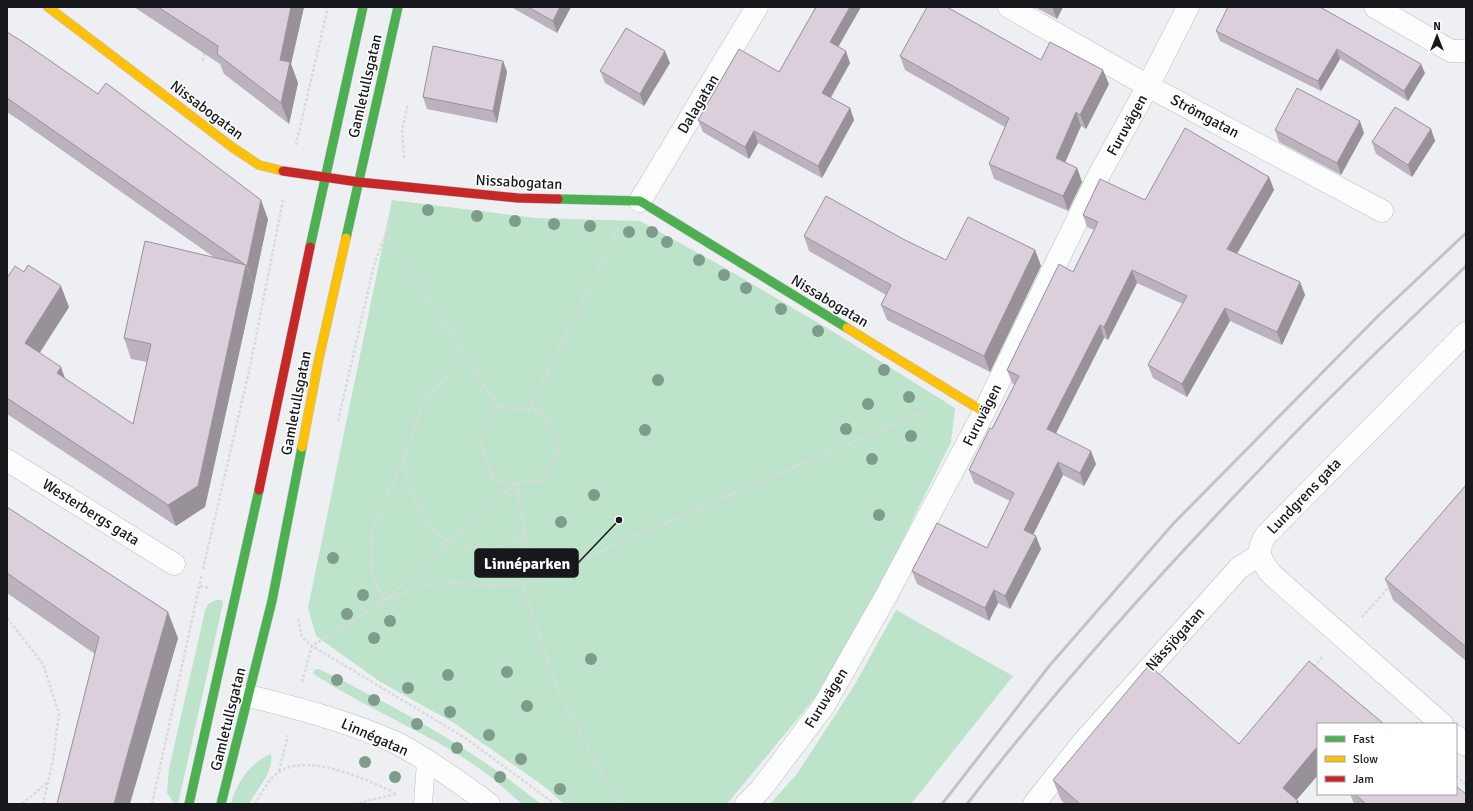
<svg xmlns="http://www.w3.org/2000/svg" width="1473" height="811" viewBox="0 0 1473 811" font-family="Signika,sans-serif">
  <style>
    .green { fill: #bde3cb }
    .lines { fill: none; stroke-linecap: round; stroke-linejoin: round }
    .lane-casing { stroke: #bcbec0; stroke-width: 19 }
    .street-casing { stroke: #bcbec0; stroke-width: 23 }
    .fast-casing { stroke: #bcbec0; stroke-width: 10 }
    .slow-casing { stroke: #bcbec0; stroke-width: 10 }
    .jam-casing { stroke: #bcbec0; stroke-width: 10 }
    .path { stroke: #d9dadb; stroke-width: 2.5; stroke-dasharray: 3 2; stroke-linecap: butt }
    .lane { stroke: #fcfdfd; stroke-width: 18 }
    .street { stroke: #fcfdfd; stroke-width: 22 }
    .fast { stroke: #4caf50; stroke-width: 9 }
    .slow { stroke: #ffc107; stroke-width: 9 }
    .jam { stroke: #c62828; stroke-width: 9 }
    .rail { stroke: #c2c3c4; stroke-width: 3 }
    .tree { fill: #7d9c8b }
    .wall { fill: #bcb2bd }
    .shaded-wall { fill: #99919a }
    .building { fill: #dbcfdc; stroke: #99919a }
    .labels { text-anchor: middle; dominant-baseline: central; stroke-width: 3; stroke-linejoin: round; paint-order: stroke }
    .street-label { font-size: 15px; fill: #17181b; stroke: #fff }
    .leader { fill: none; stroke: #17181b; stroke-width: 1.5 }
    .callout-dot { fill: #17181b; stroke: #fff; stroke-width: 1.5 }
    .callout { fill: #17181b; stroke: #17181b; stroke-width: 1.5 }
    .callout-label { font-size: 16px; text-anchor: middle; font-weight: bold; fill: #fff }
  </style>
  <rect width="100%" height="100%" fill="#edeff3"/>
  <g class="green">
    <path d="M392 200 535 218 640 221 718 264 832 331 955 408 951 442 874 598 814 699 727 804H564L545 787 454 723 379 681 316 636 308 608Z"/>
    <path d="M216 600H222L223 603 178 804 173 802 167 793 169 769 205 611 208 604Z"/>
    <path d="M896 610 1013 676 911 804H770L797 774 854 686Z"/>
    <path d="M319 669C397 707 473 749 541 804H522C509 793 497 781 483 771 430 733 368 710 314 674L313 672 314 670Z"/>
    <path d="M271 754C274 773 257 788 249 804H231C237 782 250 763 271 754Z"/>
  </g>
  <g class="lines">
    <g class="lane-casing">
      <path id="lane" d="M423 804 426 762"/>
    </g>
    <g class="street-casing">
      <g id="street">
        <path d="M1009 7 1148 86 1382 211"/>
        <path d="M1375 7 1451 51H1466"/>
        <path d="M640 201 757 7"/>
        <path d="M7 460 174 564"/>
        <path d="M249 696C297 708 346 721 392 741 422 755 462 784 489 804"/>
        <path d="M1442 724 1270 573C1260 558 1255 552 1266 535L1466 333"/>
        <path d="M1456 736 1466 745"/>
        <path d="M746 804 761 789 823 707 886 596 984 412 1100 173 1148 86 1188 7"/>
        <path d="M1034 804 1084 741 1239 568 1259 555"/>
      </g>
    </g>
    <g class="fast-casing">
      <g id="fast">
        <path d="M558 199 640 201 847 328"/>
        <path d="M346 238 398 7"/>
        <path d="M310 247 363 7"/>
        <path d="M189 804 259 490"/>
        <path d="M221 804 272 601 302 447"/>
      </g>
    </g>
    <g class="slow-casing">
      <g id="slow">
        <path d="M48 7 232 147 259 165 283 171"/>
        <path d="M847 328 984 412"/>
        <path d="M302 447 319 358 346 238"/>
      </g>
    </g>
    <g class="jam-casing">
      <g id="jam">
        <path d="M283 171 358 182 518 198 558 199"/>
        <path d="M259 490 310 247"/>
      </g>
    </g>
    <g class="path">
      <path d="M203 61 205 51"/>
      <path d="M296 145 328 7"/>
      <path d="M404 158 402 131 408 103"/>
      <path d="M385 233 465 354"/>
      <path d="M498 407 542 412 560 447 543 480 516 483 493 479 479 438 498 407 465 354 424 403 404 456 371 534 373 576 384 601 516 483 533 581"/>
      <path d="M528 411 618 228"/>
      <path d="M338 421 374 265 393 214"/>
      <path d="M404 458 408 486 427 526 449 542 464 547 494 548 525 536"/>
      <path d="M203 569 250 367 283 200"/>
      <path d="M522 585 927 410"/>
      <path d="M200 586 210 588"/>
      <path d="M1362 617 1390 586"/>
      <path d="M7 618 43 664 59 713 53 760 43 804"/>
      <path d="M298 619 302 637 312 646 464 737 555 804"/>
      <path d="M1314 667 1322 657"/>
      <path d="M302 682 312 646 384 601 438 581 480 585H522L560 696 608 784 621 804"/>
      <path d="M279 771 288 735"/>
      <path d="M1456 776 1466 785"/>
      <path d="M22 804 48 782"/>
      <path d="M152 804 202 574"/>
      <path d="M255 804C262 793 268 779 279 772 308 752 368 780 397 794"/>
      <path d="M354 804 396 794"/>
    </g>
    <use href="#lane" class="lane"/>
    <use href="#street" class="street"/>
    <use href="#fast" class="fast"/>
    <use href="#slow" class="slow"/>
    <use href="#jam" class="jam"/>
    <g class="rail">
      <path d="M942 804 1050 665 1173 524 1379 315 1466 233"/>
      <path d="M967 804C1060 683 1163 570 1269 460 1332 393 1400 330 1466 266"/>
    </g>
  </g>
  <g class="tree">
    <circle cx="428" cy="210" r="6"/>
    <circle cx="477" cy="216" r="6"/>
    <circle cx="515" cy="221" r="6"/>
    <circle cx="554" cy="224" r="6"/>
    <circle cx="590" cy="226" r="6"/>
    <circle cx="629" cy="232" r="6"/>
    <circle cx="652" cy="232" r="6"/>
    <circle cx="667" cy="242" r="6"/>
    <circle cx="699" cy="260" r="6"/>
    <circle cx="724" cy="275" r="6"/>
    <circle cx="746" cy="288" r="6"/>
    <circle cx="781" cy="309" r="6"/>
    <circle cx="818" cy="331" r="6"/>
    <circle cx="884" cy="370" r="6"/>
    <circle cx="658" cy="380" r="6"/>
    <circle cx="909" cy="397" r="6"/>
    <circle cx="868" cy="404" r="6"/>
    <circle cx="846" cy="429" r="6"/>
    <circle cx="645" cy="430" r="6"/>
    <circle cx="911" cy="436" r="6"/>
    <circle cx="872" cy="459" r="6"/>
    <circle cx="594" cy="495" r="6"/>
    <circle cx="879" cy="515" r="6"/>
    <circle cx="561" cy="522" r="6"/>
    <circle cx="333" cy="558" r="6"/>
    <circle cx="363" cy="595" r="6"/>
    <circle cx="347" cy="614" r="6"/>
    <circle cx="390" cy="621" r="6"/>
    <circle cx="374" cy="638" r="6"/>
    <circle cx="591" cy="659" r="6"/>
    <circle cx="507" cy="672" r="6"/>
    <circle cx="448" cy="675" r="6"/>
    <circle cx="337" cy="680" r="6"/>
    <circle cx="408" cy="688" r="6"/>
    <circle cx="374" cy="700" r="6"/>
    <circle cx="527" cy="706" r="6"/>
    <circle cx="450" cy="712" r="6"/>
    <circle cx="417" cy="724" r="6"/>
    <circle cx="489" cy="735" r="6"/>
    <circle cx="457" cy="748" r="6"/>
    <circle cx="521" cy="759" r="6"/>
    <circle cx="365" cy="762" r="6"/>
    <circle cx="395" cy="777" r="6"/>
    <circle cx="500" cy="777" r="6"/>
    <circle cx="560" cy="789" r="6"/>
  </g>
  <g class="wall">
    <path d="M134 7H304L291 64 298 83 289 124 224 74 220 64Z"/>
    <path d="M511 7H571L557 33Z"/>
    <path d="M812 7H861L838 47 850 63 831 98 850 108 854 120 822 178 758 143 749 159 703 132 698 120 779 72 815 9Z"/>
    <path d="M1035 7H1063L1057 19Z"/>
    <path d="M1228 7 1425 73 1408 101 1340 59 1321 91 1220 41 1216 31Z"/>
    <path d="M7 32 268 219 254 285 253 284 254 286 205 507 176 526 7 414V278L69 307 40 353 65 379 133 424 147 362 131 359 124 338 215 258 22 122 7 112Z"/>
    <path d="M900 56 1041 60 1109 84 1086 129 1081 126 1065 162 1077 168 1082 182 1068 211 994 179 989 164 1005 127 905 70Z"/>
    <path d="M503 61 507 72 497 123 427 109 423 97Z"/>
    <path d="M670 63 644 106 605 83 600 71Z"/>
    <path d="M1431 129 1435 141 1412 177 1376 154 1372 142Z"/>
    <path d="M1275 130 1364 133 1341 175 1279 142Z"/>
    <path d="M1269 177 1274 190 1237 254 1300 282 1305 295 1282 345 1230 321 1187 397 1153 378 1148 365 1183 304 1137 283 1108 340 1104 338 1056 433 1096 464 1084 486 1063 475 1033 534 1041 549 1010 609 998 603 989 621 917 584 912 571 987 548 1010 501 974 483 969 470 992 429 1015 385 1012 383 1007 370 1073 272 1094 230 1087 227 1083 215 1145 200Z"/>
    <path d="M804 236 946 260 1035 250 1041 266 990 372 887 320 881 305 886 295 809 251Z"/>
    <path d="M1466 485V661L1393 600 1385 579Z"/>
    <path d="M7 507 178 638 135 786 95 654 7 593Z"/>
    <path d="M1318 724V775L1297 799 1298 801 1299 804H1065L1061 800 1053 780 1239 744Z"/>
    <path d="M1350 794H1456L1466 804H1354Z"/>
  </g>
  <g class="shaded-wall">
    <path d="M291 7H304L291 64 298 83 289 124 281 103 280 60Z"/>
    <path d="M560 7H571L557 33 553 21Z"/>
    <path d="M850 7H861L834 54 830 42Z"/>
    <path d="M1052 7H1063L1057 19Z"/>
    <path d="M1337 49 1340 59 1321 91 1318 81Z"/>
    <path d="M665 51 670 63 644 106 640 94Z"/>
    <path d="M846 51 850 63 826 105 822 93Z"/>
    <path d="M503 61 507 72 497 123 493 111Z"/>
    <path d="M1421 64 1425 73 1408 101 1404 91Z"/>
    <path d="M1103 70 1109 84 1086 129 1080 115Z"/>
    <path d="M850 108 854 120 822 178 818 166Z"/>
    <path d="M1076 112 1081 126 1061 172 1056 158Z"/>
    <path d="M1360 121 1364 133 1341 175 1337 163Z"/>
    <path d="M1431 129 1435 141 1412 177 1408 165Z"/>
    <path d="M754 131 758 143 749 159 745 147Z"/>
    <path d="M1077 168 1082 182 1068 211 1063 196Z"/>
    <path d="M1269 177 1274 190 1232 262 1227 249Z"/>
    <path d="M261 200 268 219 254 285 247 266Z"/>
    <path d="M1035 250 1041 266 990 372 984 356Z"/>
    <path d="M246 265 254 286 205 507 176 526 168 505Z"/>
    <path d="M1132 270 1137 283 1108 340 1104 327Z"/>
    <path d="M1300 282 1305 295 1282 345 1277 332Z"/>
    <path d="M61 286 69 307 32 364 25 343Z"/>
    <path d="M1225 308 1230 321 1187 397 1182 384Z"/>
    <path d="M1100 325 1104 338 1052 441 1047 429Z"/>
    <path d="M61 367 68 387 57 373Z"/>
    <path d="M1091 451 1096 464 1084 486 1080 473Z"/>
    <path d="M1058 462 1063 475 1029 543 1024 530Z"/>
    <path d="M1036 536 1041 549 1010 609 1005 596Z"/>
    <path d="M994 590 998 603 989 621 985 608Z"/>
    <path d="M168 612 178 638 130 804H114L126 759Z"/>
    <path d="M1316 748 1318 753V775L1293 804 1283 788Z"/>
    <path d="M1298 801 1299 804H1295Z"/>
  </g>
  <g class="building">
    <path d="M158 7H291L280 60 290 62 281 103 217 54 218 46Z"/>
    <path d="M528 7H560L553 21Z"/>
    <path d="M816 7H850L830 42 846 51 822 93 850 108 818 166 754 131 745 147 698 120 739 49 779 72Z"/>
    <path d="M927 7H947L1041 60 1050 42 1103 70 1080 115 1076 112 1056 158 1077 168 1063 196 989 164 1009 118 900 56Z"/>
    <path d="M1228 7H1320L1421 64 1404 91 1337 49 1318 81 1216 31Z"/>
    <path d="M626 28 665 51 640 94 600 71Z"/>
    <path d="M7 32 23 42 98 94 106 83 261 200 247 266 7 98Z"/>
    <path d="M433 46 503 61 493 111 423 97Z"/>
    <path d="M1297 88 1360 121 1337 163 1275 130Z"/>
    <path d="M1395 107 1431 129 1408 165 1372 142Z"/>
    <path d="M1185 128 1269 177 1227 249 1300 282 1277 332 1225 308 1182 384 1148 365 1187 296 1132 270 1104 327 1100 325 1047 429 1091 451 1080 473 1058 462 1024 530 1036 536 1005 596 994 590 985 608 912 571 937 523 987 548 1014 493 969 470 990 428 992 429 1019 376 1007 370 1059 264 1073 272 1098 222 1083 215 1100 179 1145 200Z"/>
    <path d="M826 196 903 239 946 260 968 217 1035 250 984 356 881 305 891 285 804 236Z"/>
    <path d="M145 241 246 265 198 486 168 505 7 398V278L15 266 24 272 28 265 61 286 25 343 61 367 57 373 133 424 151 344 124 338Z"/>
    <path d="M1466 485V647L1385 579Z"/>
    <path d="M7 507 168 612 126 759 114 804H57L99 637 7 573Z"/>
    <path d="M1309 661 1384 724H1318V750L1316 748 1283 788 1298 801 1295 804H1080L1053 780 1149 665 1239 744Z"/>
    <path d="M1456 786 1466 794V804H1366L1355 794H1456Z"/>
  </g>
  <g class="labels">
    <g class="street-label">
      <text transform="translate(365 86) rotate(-77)">Gamletullsgatan</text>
      <text transform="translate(698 104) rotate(-59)">Dalagatan</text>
      <text transform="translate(207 110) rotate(37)">Nissabogatan</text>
      <text transform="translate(1205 116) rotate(28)">Strömgatan</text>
      <text transform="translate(1127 125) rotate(-61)">Furuvägen</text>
      <text transform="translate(519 182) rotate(3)">Nissabogatan</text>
      <text transform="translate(830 301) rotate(31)">Nissabogatan</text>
      <text transform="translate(296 403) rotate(-79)">Gamletullsgatan</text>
      <text transform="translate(982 415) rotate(-63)">Furuvägen</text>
      <text transform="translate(1304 496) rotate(-46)">Lundgrens gata</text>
      <text transform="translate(91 512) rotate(32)">Westerbergs gata</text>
      <text transform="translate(1175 639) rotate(-48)">Nässjögatan</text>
      <text transform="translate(826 698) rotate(-58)">Furuvägen</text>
      <text transform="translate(228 719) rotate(-76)">Gamletullsgatan</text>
      <text transform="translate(375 737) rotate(24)">Linnégatan</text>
    </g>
  </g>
  <path class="leader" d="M619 520L578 563"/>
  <circle class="callout-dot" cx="619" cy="520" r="4"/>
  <rect class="callout" x="475" y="549" width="103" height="28" rx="4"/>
  <g class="callout-label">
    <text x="527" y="569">Linnéparken</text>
  </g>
  <rect width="1473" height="811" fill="none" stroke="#17181b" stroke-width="16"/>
  <rect x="1317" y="723" width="140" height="72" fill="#ffffff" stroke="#a2a3a4"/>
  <rect x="1325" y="736" width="20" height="6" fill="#4caf50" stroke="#a2a3a4"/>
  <text x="1353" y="743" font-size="12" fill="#17181b">Fast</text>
  <rect x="1325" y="756" width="20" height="6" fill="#ffc107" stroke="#a2a3a4"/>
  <text x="1353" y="763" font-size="12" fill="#17181b">Slow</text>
  <rect x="1325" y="776" width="20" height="6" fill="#c62828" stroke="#a2a3a4"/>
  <text x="1353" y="783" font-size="12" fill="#17181b">Jam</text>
  <g transform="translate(1437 36)" stroke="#ffffff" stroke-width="3" paint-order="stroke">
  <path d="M0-3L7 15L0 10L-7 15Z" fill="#17181b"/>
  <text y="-6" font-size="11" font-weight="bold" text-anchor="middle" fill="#17181b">N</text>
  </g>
</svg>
